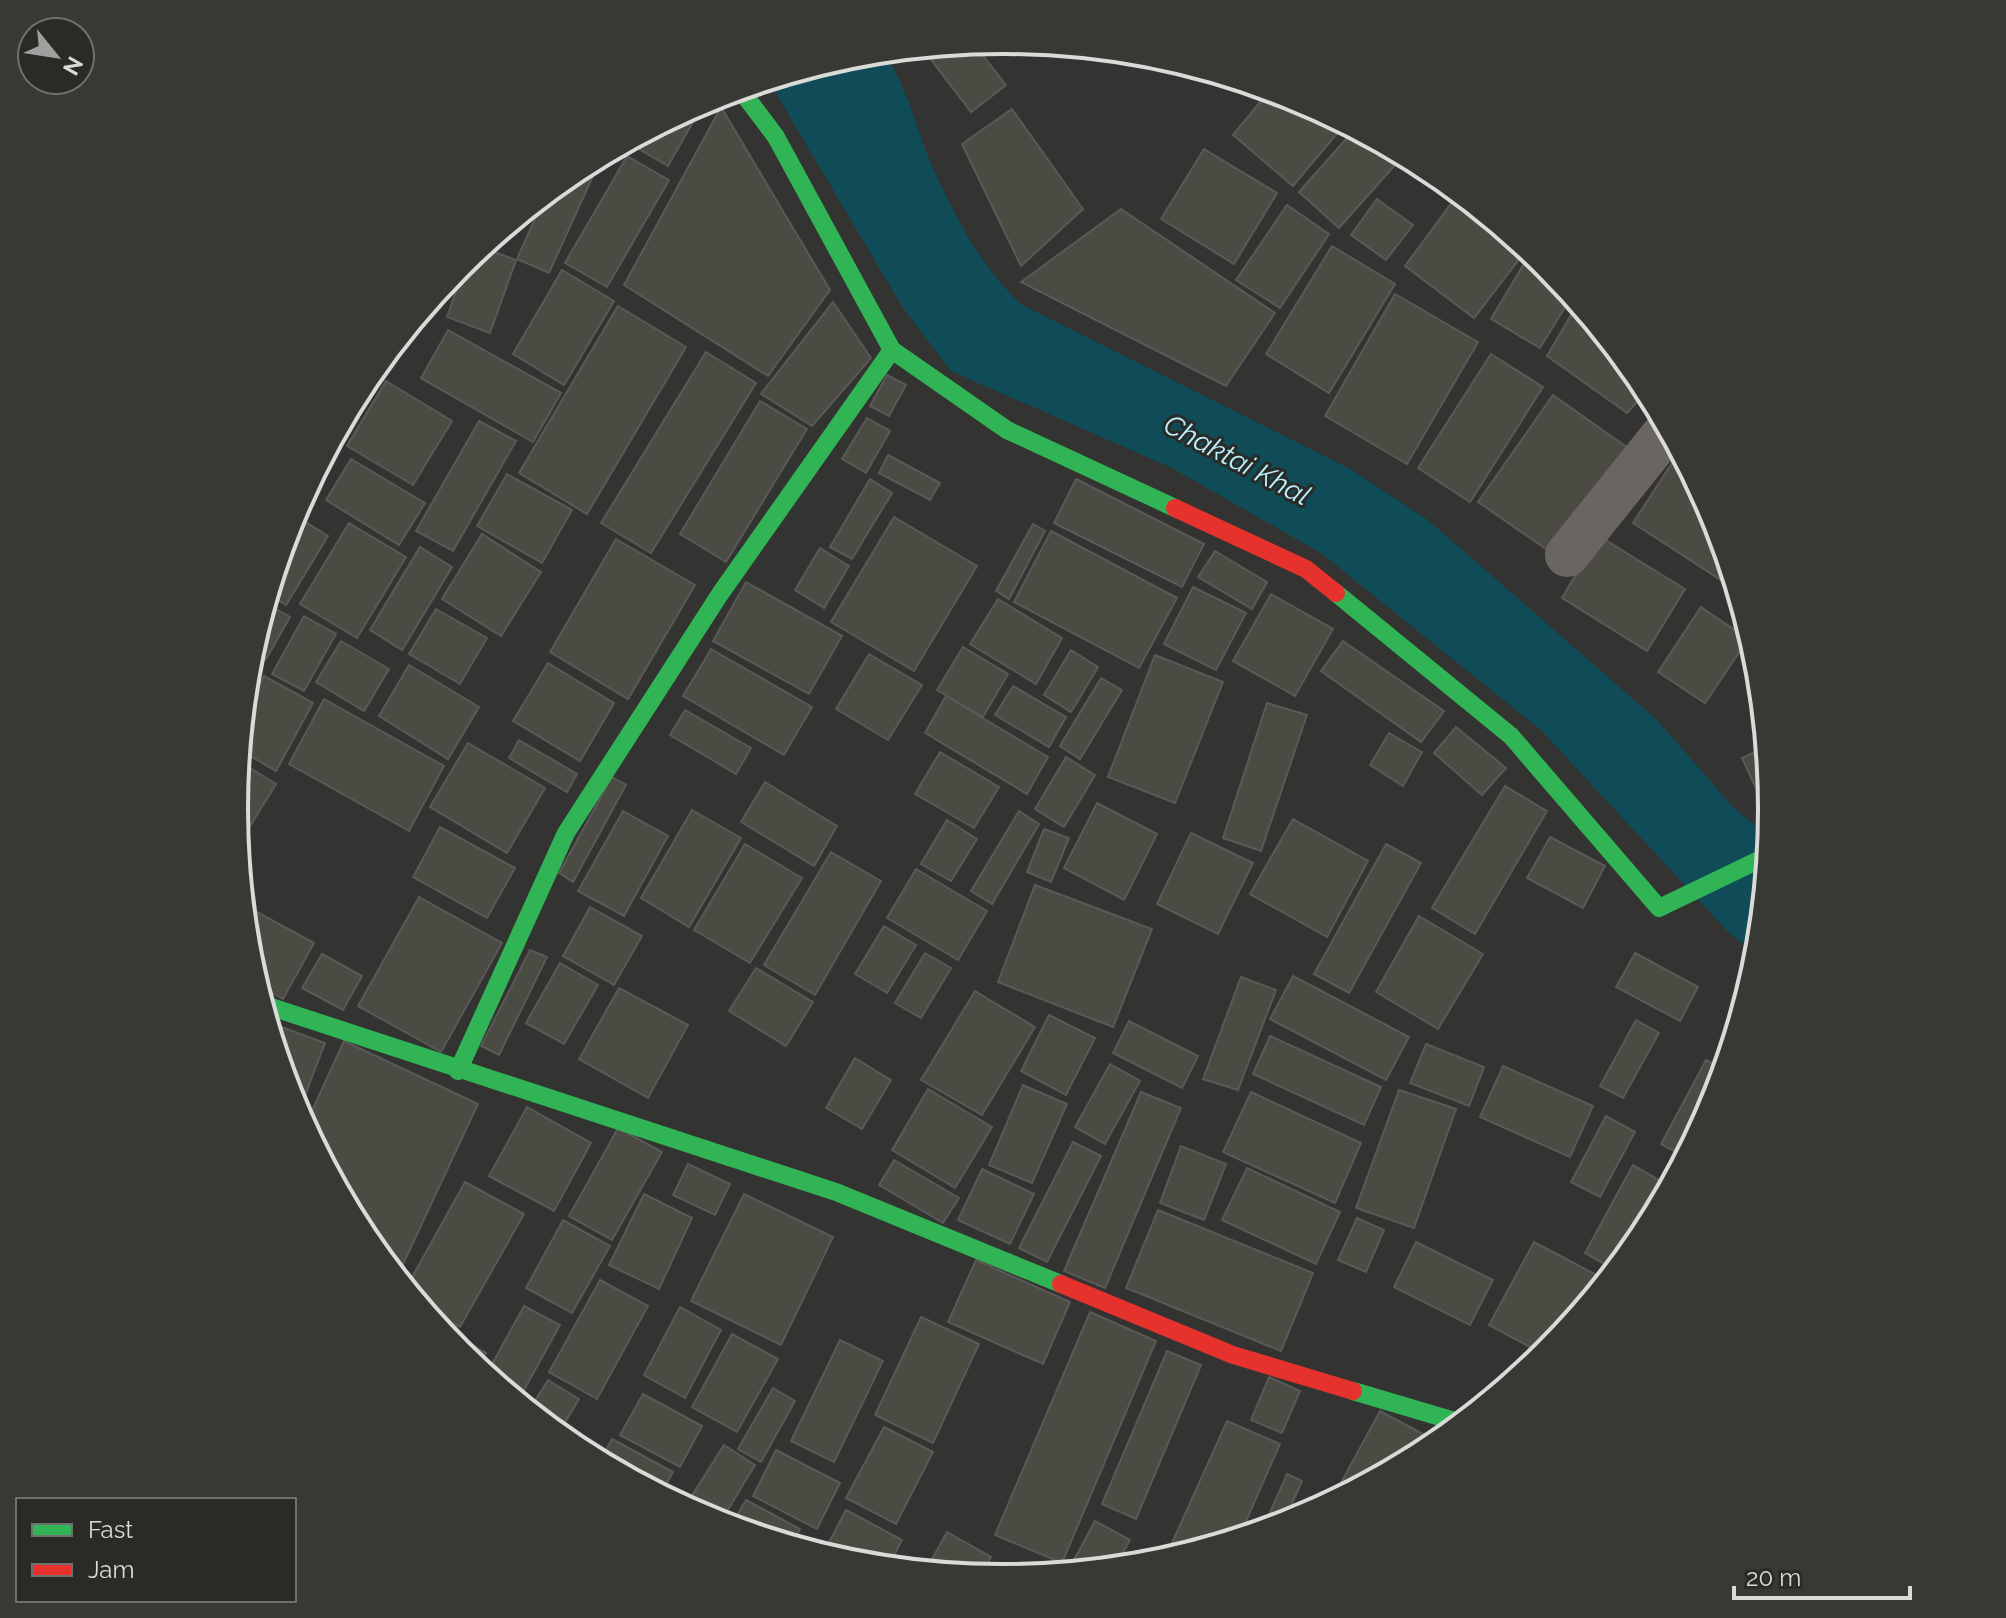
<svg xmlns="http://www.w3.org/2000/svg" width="2006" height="1618" viewBox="0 0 2006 1618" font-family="Raleway,sans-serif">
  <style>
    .water { fill: #0f4c58 }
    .building { fill: #4c4b43; stroke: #5a5958; stroke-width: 2 }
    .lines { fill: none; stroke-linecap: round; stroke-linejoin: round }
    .street { stroke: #6a6462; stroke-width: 44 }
    .fast { stroke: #30b455; stroke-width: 18 }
    .jam { stroke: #e5322d; stroke-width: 18 }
    .labels { text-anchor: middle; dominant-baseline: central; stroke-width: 6; stroke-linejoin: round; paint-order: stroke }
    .water-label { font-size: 28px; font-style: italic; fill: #b9eefb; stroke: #2a2a27 }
    .rim { fill: none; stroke: #dadad8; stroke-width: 4 }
  </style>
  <rect width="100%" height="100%" fill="#333332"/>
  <path class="water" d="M883 52C910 90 917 135 937 177 958 222 985 272 1022 305L1350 469 1428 520 1657 720 1733 807 1769 837 1758 953 1731 935 1541 730 1321 553 1172 468 951 371 903 308 768 80 853 55Z"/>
  <g class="building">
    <path d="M973 43 1006 85 971 112 923 49Z"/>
    <path d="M1270 90 1298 99 1345 124 1293 186 1233 135Z"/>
    <path d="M705 101 668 166 627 142Z"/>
    <path d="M721 107 830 290 768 376 624 285Z"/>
    <path d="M1012 109 1083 209 1021 266 962 144Z"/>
    <path d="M1355 129 1404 155 1339 228 1299 192Z"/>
    <path d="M1204 149 1277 193 1234 264 1161 219Z"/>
    <path d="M602 156 549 273 517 259 546 194 576 169Z"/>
    <path d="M627 156 669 180 607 287 565 263Z"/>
    <path d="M1459 193 1527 249 1474 318 1405 266Z"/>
    <path d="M1377 199 1413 225 1386 260 1351 235Z"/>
    <path d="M1287 205 1329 234 1280 308 1236 280Z"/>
    <path d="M1121 209 1275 313 1226 386 1021 282Z"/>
    <path d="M1332 246 1395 284 1329 393 1266 354Z"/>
    <path d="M481 247 516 260 490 333 447 317 468 258Z"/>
    <path d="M1531 252 1572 296 1540 348 1491 319Z"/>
    <path d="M562 270 614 301 564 385 513 354Z"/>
    <path d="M1395 294 1478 342 1407 464 1325 416Z"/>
    <path d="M833 302 871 358 812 426 761 394Z"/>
    <path d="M1578 303 1647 391 1627 413 1547 356Z"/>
    <path d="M618 306 686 347 587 514 519 473Z"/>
    <path d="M448 330 561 393 533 442 421 378Z"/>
    <path d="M401 336 390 366 379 363Z"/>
    <path d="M706 352 756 383 651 553 601 523Z"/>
    <path d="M1491 354 1543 387 1470 502 1418 468Z"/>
    <path d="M370 374 322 461 364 381Z"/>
    <path d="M887 375 906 385 889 416 870 406Z"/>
    <path d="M386 381 452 421 413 485 347 446Z"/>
    <path d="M1553 395 1628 448 1553 554 1478 502Z"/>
    <path d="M760 401 807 429 726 562 680 534Z"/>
    <path d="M867 418 890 431 866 473 842 459Z"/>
    <path d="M479 421 516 441 453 551 416 531Z"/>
    <path d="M1680 451 1714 515 1736 590 1633 523Z"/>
    <path d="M888 455 940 483 930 500 879 473Z"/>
    <path d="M351 459 425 503 399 545 326 500Z"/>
    <path d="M507 474 572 510 542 563 477 526Z"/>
    <path d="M870 479 892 493 852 559 830 547Z"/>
    <path d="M1076 479 1204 544 1182 587 1054 523Z"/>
    <path d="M293 514 328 536 286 605 269 594Z"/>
    <path d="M894 517 977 566 914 671 831 622Z"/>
    <path d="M349 523 406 557 357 638 300 604Z"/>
    <path d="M1033 524 1045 531 1009 599 996 591Z"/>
    <path d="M1051 531 1177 598 1139 668 1014 602Z"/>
    <path d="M482 534 541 572 501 636 442 599Z"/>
    <path d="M1599 536 1685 589 1647 651 1562 598Z"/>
    <path d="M616 539 695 585 628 699 550 652Z"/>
    <path d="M420 547 452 567 402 650 370 630Z"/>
    <path d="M820 548 849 566 824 608 795 590Z"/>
    <path d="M1215 551 1267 582 1252 609 1198 577Z"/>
    <path d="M746 582 842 636 809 694 713 641Z"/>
    <path d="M1193 587 1246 613 1216 670 1164 644Z"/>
    <path d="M1271 594 1333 629 1295 696 1233 661Z"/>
    <path d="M998 599 1062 638 1036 684 970 644Z"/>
    <path d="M266 603 290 617 266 659 251 650Z"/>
    <path d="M1701 607 1748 639 1705 703 1658 672Z"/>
    <path d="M436 609 487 638 460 684 409 654Z"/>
    <path d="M304 616 336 634 304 691 272 674Z"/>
    <path d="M341 641 389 669 364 711 316 682Z"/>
    <path d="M1343 641 1444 711 1421 742 1321 671Z"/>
    <path d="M963 647 1008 674 983 717 937 690Z"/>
    <path d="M711 649 812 707 784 755 683 696Z"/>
    <path d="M1071 650 1098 667 1071 712 1044 695Z"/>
    <path d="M869 654 922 685 888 740 836 709Z"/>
    <path d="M1155 655 1223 682 1175 803 1108 777Z"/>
    <path d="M249 658 262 666 245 697 249 659Z"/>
    <path d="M548 663 614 703 580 761 513 721Z"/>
    <path d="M409 665 479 707 448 759 379 716Z"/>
    <path d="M264 676 313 703 276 771 240 750 244 712Z"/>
    <path d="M1101 678 1122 690 1080 759 1060 746Z"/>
    <path d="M1013 686 1066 717 1049 747 995 715Z"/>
    <path d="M946 696 1048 757 1027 794 925 733Z"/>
    <path d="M324 699 444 766 409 831 289 764Z"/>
    <path d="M1267 703 1307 715 1261 851 1223 838Z"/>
    <path d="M685 710 751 748 736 774 670 735Z"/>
    <path d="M1456 727 1506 768 1482 795 1434 753Z"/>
    <path d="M1389 733 1422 752 1403 786 1370 765Z"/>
    <path d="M519 740 577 774 567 792 509 758Z"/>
    <path d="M468 743 545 788 507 853 430 807Z"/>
    <path d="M1766 747 1772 809 1771 821 1742 758Z"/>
    <path d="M940 752 999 787 974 828 915 794Z"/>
    <path d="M1066 757 1095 775 1064 827 1035 809Z"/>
    <path d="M239 761 276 784 239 844 234 809Z"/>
    <path d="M612 777 626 785 573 882 559 873Z"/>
    <path d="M765 782 837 826 814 866 741 822Z"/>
    <path d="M1505 786 1547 811 1475 934 1432 908Z"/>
    <path d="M1097 803 1157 834 1124 900 1064 868Z"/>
    <path d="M692 810 741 838 689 927 641 898Z"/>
    <path d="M623 811 668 836 624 916 578 891Z"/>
    <path d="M1019 811 1039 824 992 904 971 891Z"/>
    <path d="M1293 819 1368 861 1327 937 1250 894Z"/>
    <path d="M947 820 977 839 951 881 921 864Z"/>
    <path d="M440 827 515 868 487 918 413 877Z"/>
    <path d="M1044 829 1069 838 1051 882 1027 872Z"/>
    <path d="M1191 833 1253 863 1218 934 1157 904Z"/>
    <path d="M1550 837 1605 866 1583 908 1527 878Z"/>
    <path d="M745 844 802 878 750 963 694 930Z"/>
    <path d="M1386 844 1421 863 1349 993 1314 974Z"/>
    <path d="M831 852 881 881 815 995 764 965Z"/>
    <path d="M916 869 987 911 958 960 887 918Z"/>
    <path d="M1035 885 1152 929 1113 1027 998 982Z"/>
    <path d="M419 897 502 943 441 1052 358 1006Z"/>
    <path d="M248 907 314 943 283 999 256 984 249 959 244 914Z"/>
    <path d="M590 907 642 936 614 985 563 956Z"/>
    <path d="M1419 916 1483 954 1438 1029 1376 992Z"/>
    <path d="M884 926 916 945 887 993 855 974Z"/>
    <path d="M530 950 547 957 499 1055 481 1046Z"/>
    <path d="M925 953 951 968 921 1018 895 1003Z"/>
    <path d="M1635 953 1698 987 1680 1021 1616 987Z"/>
    <path d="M322 954 362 976 343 1010 302 988Z"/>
    <path d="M560 963 598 985 564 1044 526 1023Z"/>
    <path d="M756 968 813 1002 786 1046 729 1011Z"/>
    <path d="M1293 976 1409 1037 1386 1080 1270 1019Z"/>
    <path d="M1241 977 1276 990 1238 1090 1203 1079Z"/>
    <path d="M619 988 688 1025 648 1098 579 1059Z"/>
    <path d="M975 991 1035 1027 982 1115 921 1080Z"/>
    <path d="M1743 1005 1727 1057 1718 1052Z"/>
    <path d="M1049 1015 1095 1038 1066 1095 1021 1071Z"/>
    <path d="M1636 1020 1659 1033 1623 1098 1600 1086Z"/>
    <path d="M1129 1021 1198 1056 1182 1088 1113 1053Z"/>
    <path d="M268 1022 325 1043 301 1106 292 1103Z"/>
    <path d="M1270 1036 1381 1087 1364 1125 1253 1074Z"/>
    <path d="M344 1041 478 1104 397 1277 363 1236 305 1126Z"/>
    <path d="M1426 1044 1484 1067 1469 1106 1410 1083Z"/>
    <path d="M855 1058 891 1080 862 1129 826 1108Z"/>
    <path d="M1706 1060 1724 1069 1713 1104 1685 1157 1661 1144Z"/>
    <path d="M1110 1064 1140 1081 1105 1144 1075 1127Z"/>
    <path d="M1503 1066 1593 1106 1570 1157 1480 1117Z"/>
    <path d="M1023 1085 1067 1104 1032 1183 989 1165Z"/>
    <path d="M928 1089 992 1127 955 1188 892 1150Z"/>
    <path d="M1399 1090 1456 1109 1414 1228 1356 1208Z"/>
    <path d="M1141 1092 1181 1108 1105 1288 1064 1271Z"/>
    <path d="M1251 1092 1361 1143 1335 1203 1223 1152Z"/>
    <path d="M527 1107 591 1143 554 1211 489 1176Z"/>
    <path d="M1606 1116 1635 1132 1600 1197 1571 1182Z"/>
    <path d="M618 1128 662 1152 612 1240 569 1216Z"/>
    <path d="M1073 1142 1101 1156 1047 1262 1019 1248Z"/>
    <path d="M1181 1146 1226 1164 1204 1220 1160 1203Z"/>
    <path d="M894 1160 959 1198 943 1223 879 1185Z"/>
    <path d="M688 1164 730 1184 715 1215 673 1195Z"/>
    <path d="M1633 1165 1669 1186 1642 1237 1615 1270 1585 1253Z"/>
    <path d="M1247 1168 1340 1212 1316 1264 1222 1220Z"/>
    <path d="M982 1169 1034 1194 1010 1244 958 1220Z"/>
    <path d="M465 1182 524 1214 460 1327 421 1306 406 1288Z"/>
    <path d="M644 1194 692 1218 659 1289 609 1265Z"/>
    <path d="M744 1194 833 1237 781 1345 691 1301Z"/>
    <path d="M1158 1210 1313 1273 1281 1351 1126 1288Z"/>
    <path d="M1357 1218 1384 1230 1366 1272 1338 1260Z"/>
    <path d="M563 1220 610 1246 572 1313 526 1288Z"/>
    <path d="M1416 1242 1493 1280 1470 1325 1394 1287Z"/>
    <path d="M1534 1242 1606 1280 1545 1355 1489 1325Z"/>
    <path d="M976 1260 1070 1302 1043 1364 948 1322Z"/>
    <path d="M600 1280 648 1306 597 1399 549 1372Z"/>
    <path d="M524 1306 560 1325 518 1401 486 1375Z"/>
    <path d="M680 1307 721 1330 685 1398 644 1375Z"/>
    <path d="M1090 1312 1156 1341 1062 1563 995 1535Z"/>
    <path d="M921 1317 979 1344 933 1443 875 1415Z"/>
    <path d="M732 1334 778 1359 737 1432 692 1407Z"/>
    <path d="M460 1338 486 1353 478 1368 455 1347Z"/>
    <path d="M840 1340 883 1361 834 1462 791 1441Z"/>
    <path d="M1167 1351 1201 1365 1136 1519 1102 1504Z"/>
    <path d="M1269 1377 1300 1391 1282 1433 1251 1420Z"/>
    <path d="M548 1380 579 1399 558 1434 529 1410Z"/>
    <path d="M773 1388 795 1401 761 1462 738 1449Z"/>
    <path d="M643 1394 702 1426 680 1467 620 1435Z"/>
    <path d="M1380 1411 1438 1442 1331 1501Z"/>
    <path d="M1227 1421 1280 1444 1239 1537 1174 1557 1167 1554Z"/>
    <path d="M884 1427 933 1452 896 1524 846 1498Z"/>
    <path d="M612 1439 673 1472 661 1494 600 1461Z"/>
    <path d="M724 1445 755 1465 720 1523 686 1505Z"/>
    <path d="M776 1450 840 1483 817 1529 753 1496Z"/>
    <path d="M1287 1474 1302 1481 1283 1524 1262 1530Z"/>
    <path d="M746 1500 800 1529 792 1545 731 1526Z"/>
    <path d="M846 1510 902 1540 888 1567 853 1563 826 1548Z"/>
    <path d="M1095 1521 1130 1540 1115 1567 1073 1571 1069 1569Z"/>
    <path d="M947 1532 991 1557 981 1576 926 1570Z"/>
  </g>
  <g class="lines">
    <path class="street" d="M1567 555 1668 429"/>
    <g class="fast">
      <path d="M740 89 776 137 892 350 1007 430 1175 508"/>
      <path d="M1336 593 1511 736 1659 908 1767 856"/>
      <path d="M262 1004 836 1192 1061 1284"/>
      <path d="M458 1071 566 833 720 594 892 350"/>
      <path d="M1353 1391 1461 1423"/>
    </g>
    <g class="jam">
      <path d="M1175 508 1306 569 1336 593"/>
      <path d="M1061 1284 1233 1355 1353 1391"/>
    </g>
  </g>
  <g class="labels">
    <g class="water-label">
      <text transform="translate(1237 460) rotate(28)">Chaktai Khal</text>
    </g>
  </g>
  <path d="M0 0H2006V1618H0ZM248 809a755 755 0 1 1 1510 0a755 755 0 1 1-1510 0Z" fill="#383835" fill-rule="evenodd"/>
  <path class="rim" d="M248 809a755 755 0 1 1 1510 0a755 755 0 1 1-1510 0Z"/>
  <rect x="16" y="1498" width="280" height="104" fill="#2a2a27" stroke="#70706e" stroke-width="2"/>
  <rect x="32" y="1524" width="40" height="12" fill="#30b455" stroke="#70706e" stroke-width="2"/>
  <text x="88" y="1538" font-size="24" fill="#dadad8">Fast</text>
  <rect x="32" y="1564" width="40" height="12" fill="#e5322d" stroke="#70706e" stroke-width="2"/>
  <text x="88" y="1578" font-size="24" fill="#dadad8">Jam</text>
  <g transform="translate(56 56) rotate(120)"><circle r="38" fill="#2a2a27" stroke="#70706e" stroke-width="2"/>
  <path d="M0-6L14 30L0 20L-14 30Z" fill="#a0a09e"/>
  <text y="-12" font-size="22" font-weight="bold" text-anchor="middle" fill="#dadad8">N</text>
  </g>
  <path d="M1734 1586v12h176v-12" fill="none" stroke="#dadad8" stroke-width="4"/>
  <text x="1746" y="1586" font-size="24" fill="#dadad8" stroke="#2a2a27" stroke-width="6" paint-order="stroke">20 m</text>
</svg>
